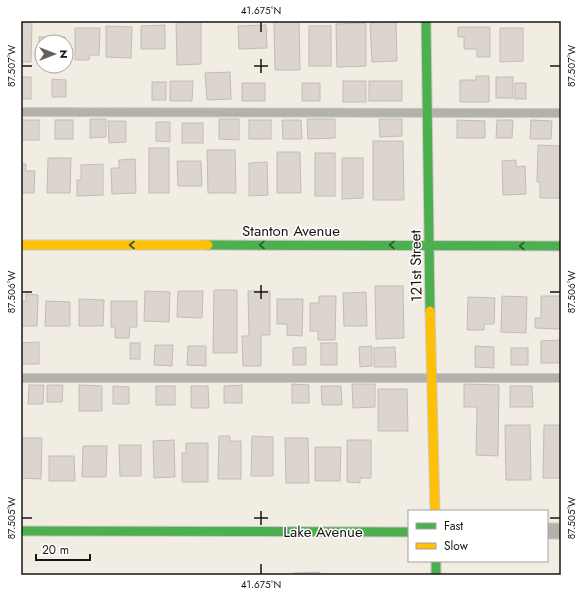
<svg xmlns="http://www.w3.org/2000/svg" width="582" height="596" viewBox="0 0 582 596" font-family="Jost,sans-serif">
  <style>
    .building { fill: #dbd4cf; stroke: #c2bcb7 }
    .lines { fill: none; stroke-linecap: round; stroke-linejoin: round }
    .lane-casing { stroke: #cecac2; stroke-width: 10 }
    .street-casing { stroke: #cecac2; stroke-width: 17 }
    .fast-casing { stroke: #cecac2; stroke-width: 11 }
    .slow-casing { stroke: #cecac2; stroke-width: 11 }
    .lane { stroke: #b2b1ac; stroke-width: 8 }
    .street { stroke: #b2b1ac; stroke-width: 15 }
    .fast { stroke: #4caf50; stroke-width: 9 }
    .slow { stroke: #ffc107; stroke-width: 9 }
    .oneway { stroke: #305b2d }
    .ticks { fill: none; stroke: #191610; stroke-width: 1.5 }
    .labels { text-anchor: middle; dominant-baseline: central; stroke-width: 3; stroke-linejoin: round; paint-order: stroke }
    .street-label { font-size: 15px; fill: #191610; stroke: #fff }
    .neatline { fill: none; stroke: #191610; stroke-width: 1.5 }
    .ticks-label { font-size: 10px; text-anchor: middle; fill: #191610 }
  </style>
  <rect width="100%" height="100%" fill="#f1ede3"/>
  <g class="building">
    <path d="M176 21H201V64L177 65Z"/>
    <path d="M274 21H299L300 70H275Z"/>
    <path d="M21 22H32L31 62H21Z"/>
    <path d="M396 22 397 61 372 62 370 23Z"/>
    <path d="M366 23V66L337 67 336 24Z"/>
    <path d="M165 25V49H141V26Z"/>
    <path d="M266 25 267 48 239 49 238 26Z"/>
    <path d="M106 26 132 27 131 58 106 57Z"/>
    <rect x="309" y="26" width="22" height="40"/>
    <path d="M458 27H490V57H477V49H464V37H458Z"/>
    <path d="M75 28H100L99 55H90L89 60H75Z"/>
    <path d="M500 28H523V61L500 62Z"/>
    <path d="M39 37H65V42H42V60H40Z"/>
    <path d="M230 72 231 99 207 100 205 73Z"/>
    <path d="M476 76H489V102H460V80H476Z"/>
    <rect x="21" y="77" width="10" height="22"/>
    <rect x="496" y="77" width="17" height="21"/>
    <path d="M52 79 66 80V97H52Z"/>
    <path d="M170 81H193L192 101H170Z"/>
    <rect x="343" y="81" width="23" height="21"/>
    <rect x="369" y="81" width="33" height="20"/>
    <rect x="152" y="82" width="14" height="18"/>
    <rect x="242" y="83" width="23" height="18"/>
    <rect x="302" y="83" width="18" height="18"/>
    <rect x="515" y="83" width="11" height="16"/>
    <path d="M90 119H106V137L90 138Z"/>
    <path d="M219 119H239V140L219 139Z"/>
    <path d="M307 119H335V138L308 139Z"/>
    <path d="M379 119H402V136L380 137Z"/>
    <rect x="21" y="120" width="18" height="20"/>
    <rect x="55" y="120" width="18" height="19"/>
    <rect x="249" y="120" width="22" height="19"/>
    <path d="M282 120H301L302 139H283Z"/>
    <path d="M457 120 485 121V138H457Z"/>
    <path d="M497 120H513L512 138H496Z"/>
    <path d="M531 120 552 121 551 139H530Z"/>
    <path d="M108 121H126V142L109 143Z"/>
    <path d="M156 122H170V142L156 141Z"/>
    <rect x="182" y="123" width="21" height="20"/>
    <path d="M373 141H403L404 200H373Z"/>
    <path d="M538 145 561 146 560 198H540V182H537Z"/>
    <rect x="149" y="148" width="20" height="45"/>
    <path d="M207 150H235L236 193H208Z"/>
    <path d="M277 152H300L301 193H277Z"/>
    <rect x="315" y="153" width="20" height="43"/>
    <path d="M48 158H71L70 193H47Z"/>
    <path d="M342 158H363V198L342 199Z"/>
    <path d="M135 159 136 193 112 194 111 168H119V160Z"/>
    <path d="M516 160V167L525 166 526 194 503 195 502 161Z"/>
    <path d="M177 161H201L202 186H178Z"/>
    <path d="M267 162 268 195 249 196V163Z"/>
    <path d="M21 164H26V171H35L34 193H21Z"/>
    <path d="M103 164V195L77 196V180H81V165Z"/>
    <path d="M375 286H403L404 338 376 339Z"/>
    <path d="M214 290H237V353H213Z"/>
    <path d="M145 291 170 292 169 322 144 321Z"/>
    <path d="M178 291H203L202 318 177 317Z"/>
    <path d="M248 291H270V335H261V366H243L242 336H249Z"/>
    <path d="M366 292 367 326H344L343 293Z"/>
    <path d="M26 294 38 295 37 326H21V301H26Z"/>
    <path d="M319 296H336L335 340H318V331H310V303H319Z"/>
    <path d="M502 296 527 297 526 333 501 332Z"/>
    <path d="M541 296H561L560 329 535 328V318H541Z"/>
    <path d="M468 297 495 298 494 324H484V330H467Z"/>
    <path d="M79 299 104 300 103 326H79Z"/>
    <path d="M277 299H303L302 336 287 335V324H277Z"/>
    <path d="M46 301 70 302V326H45Z"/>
    <path d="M111 301H137V327H130L129 338H115V327H111Z"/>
    <path d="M561 340V363H541V341Z"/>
    <path d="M39 342V364H21V343Z"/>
    <rect x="130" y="343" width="10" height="16"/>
    <rect x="321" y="343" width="16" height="22"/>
    <path d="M155 345H173L172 366 154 365Z"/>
    <path d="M188 346H206V366L187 365Z"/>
    <path d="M372 346V366L360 367 359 347Z"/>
    <path d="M475 346 494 347V368L475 367Z"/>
    <path d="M306 347V365H293V348Z"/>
    <path d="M395 347 396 367H374V348Z"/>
    <rect x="511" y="348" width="17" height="17"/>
    <path d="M292 384 309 385V403H292Z"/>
    <path d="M352 384H375V407L353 408Z"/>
    <path d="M464 384 499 385 498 456 476 455 477 407H464Z"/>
    <path d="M29 385H44L43 404H28Z"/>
    <path d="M47 385H63L62 402H47Z"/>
    <path d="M79 385 102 386V411H79Z"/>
    <path d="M242 385V403H224V386Z"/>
    <path d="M113 386 129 387V404H113Z"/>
    <rect x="156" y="386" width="19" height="19"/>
    <path d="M191 386H208L209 408H191Z"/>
    <path d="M321 386H341L342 405H322Z"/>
    <path d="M510 386H532L533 407H510Z"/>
    <path d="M378 389H407L408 431H378Z"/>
    <path d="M505 425H530L531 480H506Z"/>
    <path d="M544 425H561V478H543Z"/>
    <path d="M219 436H230V441H241V479H218Z"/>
    <path d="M252 436 273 437V476H251Z"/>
    <path d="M21 438H42L41 479 21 478Z"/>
    <path d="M285 438H308L309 483H286Z"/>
    <path d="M174 440 175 477 154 478 153 441Z"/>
    <path d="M347 440H371V478H360V483L347 482Z"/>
    <path d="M186 443H208V482H182V453H186Z"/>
    <path d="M119 445H141V476H120Z"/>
    <path d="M83 446H107L106 477H82Z"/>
    <path d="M315 447H341L340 481H315Z"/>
    <path d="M49 456H74L75 481H49Z"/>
    <path d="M320 572V575H294L293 573Z"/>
  </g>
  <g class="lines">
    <g class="lane-casing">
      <g id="lane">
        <path d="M21 112 561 113"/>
        <path d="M21 378H561"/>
      </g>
    </g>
    <g class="street-casing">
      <path id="street" d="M547 531H561"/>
    </g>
    <g class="fast-casing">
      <g id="fast">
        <path d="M426 21 430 311"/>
        <path d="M208 245 561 246"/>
        <path d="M21 531 409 532"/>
        <path d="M436 561V575"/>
      </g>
    </g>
    <g class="slow-casing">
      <g id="slow">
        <path d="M21 245H208"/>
        <path d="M430 311 435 511"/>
      </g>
    </g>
    <use href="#lane" class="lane"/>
    <use href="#street" class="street"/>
    <use href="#fast" class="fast"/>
    <use href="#slow" class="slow"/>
  </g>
  <defs><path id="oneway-chevron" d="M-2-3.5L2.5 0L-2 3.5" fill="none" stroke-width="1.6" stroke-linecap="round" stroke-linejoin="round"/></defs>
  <g class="oneway">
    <use href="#oneway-chevron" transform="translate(132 245) rotate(-180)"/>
    <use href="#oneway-chevron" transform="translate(262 245) rotate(-180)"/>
    <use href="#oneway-chevron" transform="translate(392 245) rotate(-180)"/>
    <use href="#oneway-chevron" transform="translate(522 246) rotate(-180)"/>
  </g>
  <path class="ticks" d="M261 22V32M261 59V73M22 66H32M254 66H268M550 66H560M261 285V299M22 292H32M254 292H268M550 292H560M261 511V525M22 518H32M254 518H268M550 518H560M261 564V574"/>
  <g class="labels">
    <g class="street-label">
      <text x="291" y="231">Stanton Avenue</text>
      <text transform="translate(416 266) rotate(-91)">121st Street</text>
      <text x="323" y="532">Lake Avenue</text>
    </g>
  </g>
  <rect width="582" height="596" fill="none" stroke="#ffffff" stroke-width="44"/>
  <rect x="408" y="510" width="140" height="52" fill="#ffffff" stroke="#a3a29f"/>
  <rect x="416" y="523" width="20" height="6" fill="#4caf50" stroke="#a3a29f"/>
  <text x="444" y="530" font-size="12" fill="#191610">Fast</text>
  <rect x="416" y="543" width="20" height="6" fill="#ffc107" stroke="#a3a29f"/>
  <text x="444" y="550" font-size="12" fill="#191610">Slow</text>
  <g transform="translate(54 54) rotate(90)"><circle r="19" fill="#ffffff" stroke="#a3a29f"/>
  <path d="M0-3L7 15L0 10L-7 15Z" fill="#65615a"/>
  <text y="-6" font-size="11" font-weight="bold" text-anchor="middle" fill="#191610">N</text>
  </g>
  <path d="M36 554v6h54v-6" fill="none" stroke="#191610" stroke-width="2"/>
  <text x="42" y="554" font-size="12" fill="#191610" stroke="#ffffff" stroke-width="3" paint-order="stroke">20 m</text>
  <rect x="22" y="22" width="538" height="552" class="neatline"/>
  <g class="ticks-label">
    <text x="261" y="14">41.675°N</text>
    <text transform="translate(571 66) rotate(-90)" y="4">87.507°W</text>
    <text transform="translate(11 66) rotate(-90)" y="4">87.507°W</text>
    <text transform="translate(11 292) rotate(-90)" y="4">87.506°W</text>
    <text transform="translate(571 292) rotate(-90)" y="4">87.506°W</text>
    <text transform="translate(11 518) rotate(-90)" y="4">87.505°W</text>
    <text transform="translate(571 518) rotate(-90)" y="4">87.505°W</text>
    <text x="261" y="588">41.675°N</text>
  </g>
</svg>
